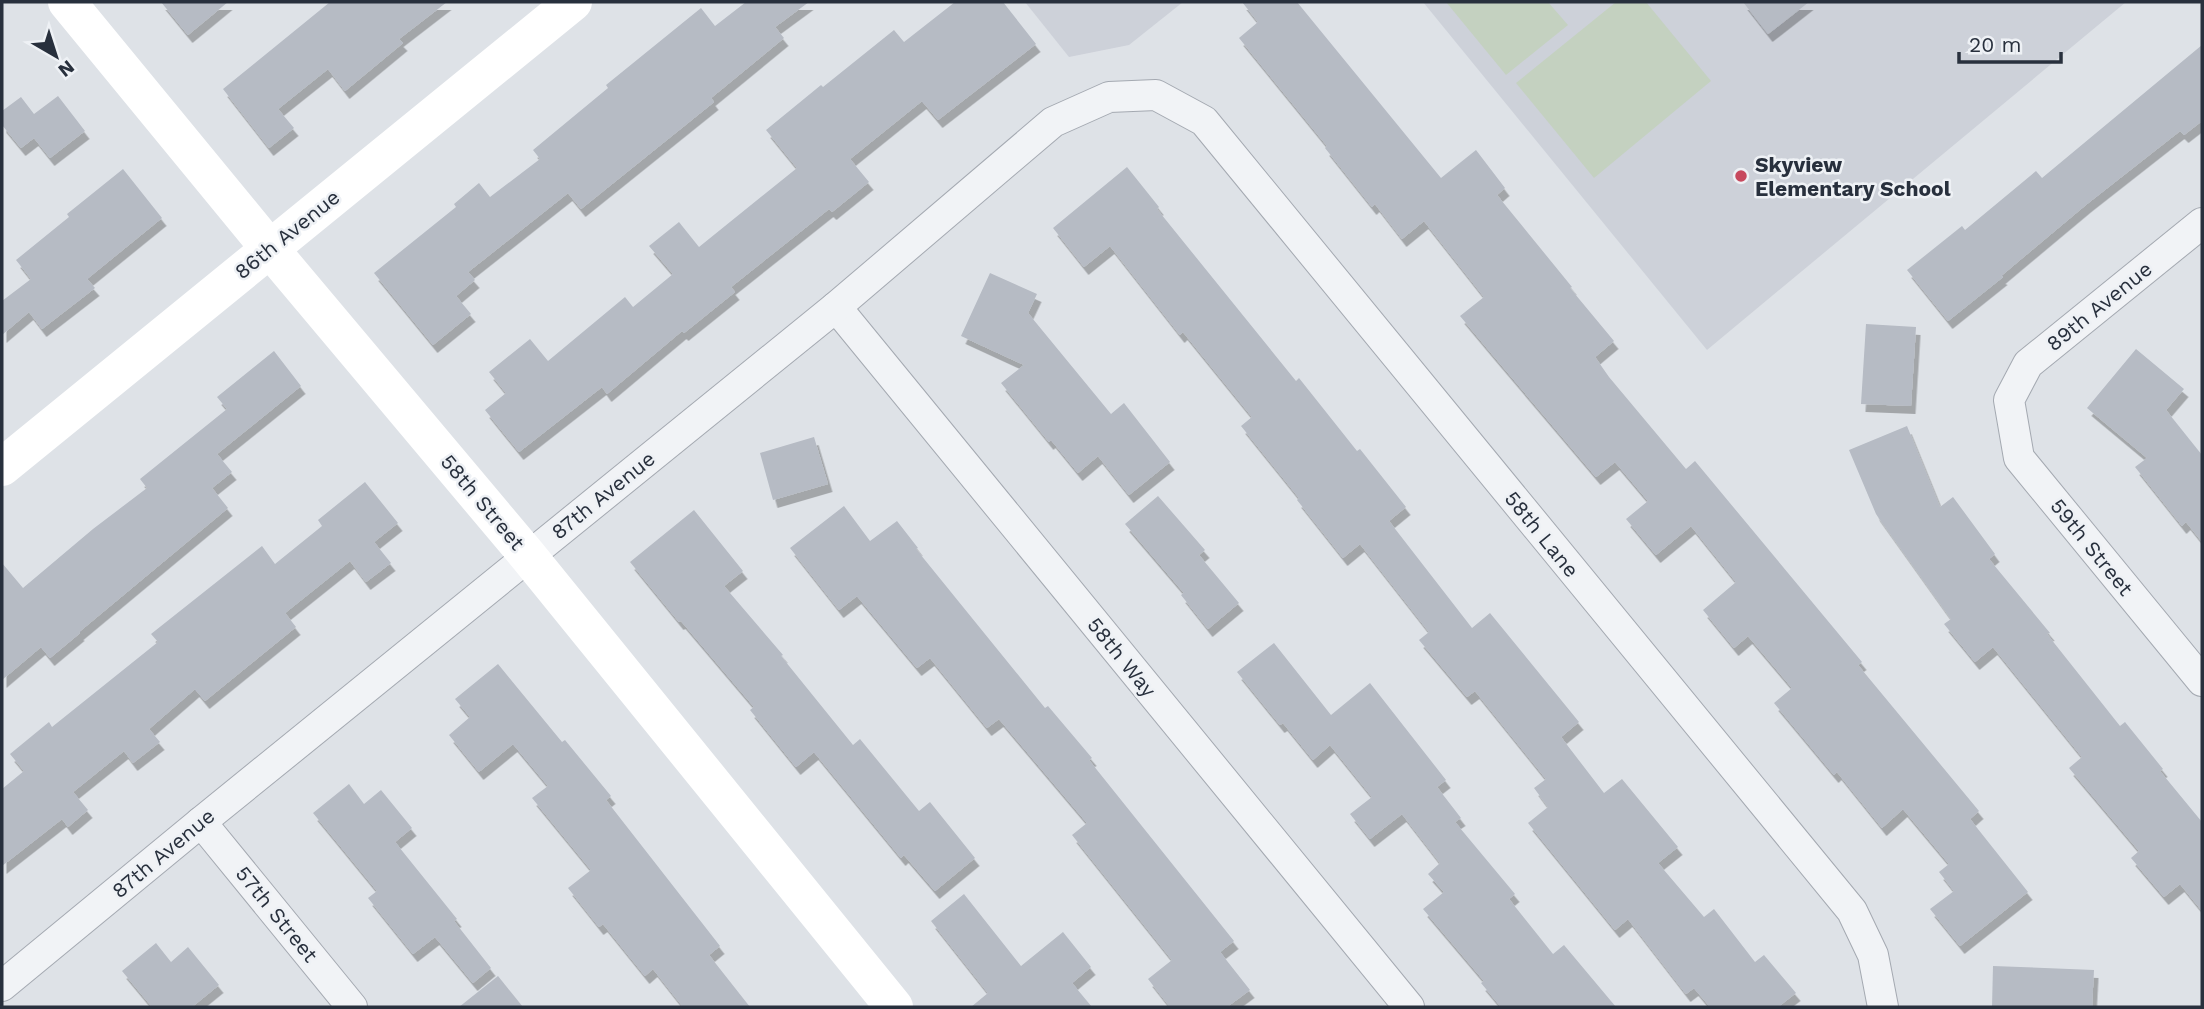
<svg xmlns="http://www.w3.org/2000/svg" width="2204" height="1009" viewBox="0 0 2204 1009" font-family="'Work Sans',sans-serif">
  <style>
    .built { fill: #cdd1d9 }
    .green { fill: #c4d1c0 }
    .building { fill: #b6bbc4; filter: url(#shadow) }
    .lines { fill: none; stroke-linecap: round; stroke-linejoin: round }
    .street-casing { stroke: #a4a9b1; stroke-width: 32 }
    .street { stroke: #f1f3f6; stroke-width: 30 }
    .secondary { stroke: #fff; stroke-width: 38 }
    .poi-dot { fill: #c7495e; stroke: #eef1f5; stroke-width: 2.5 }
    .labels { text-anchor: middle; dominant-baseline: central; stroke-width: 5; stroke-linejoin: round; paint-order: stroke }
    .poi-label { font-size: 21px; font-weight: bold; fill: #28303d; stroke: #eef1f5; text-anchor: start }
    .street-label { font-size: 21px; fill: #28303d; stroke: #eef1f5 }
  </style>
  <defs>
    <filter id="shadow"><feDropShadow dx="4.5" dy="8" stdDeviation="0" flood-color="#0004"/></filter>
  </defs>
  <rect width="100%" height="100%" fill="#dee2e7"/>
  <g class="built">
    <path d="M1025 2H1183L1129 45 1069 57Z"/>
    <path d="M1423 2H2126L1707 350Z"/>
  </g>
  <g class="green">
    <path d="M1446 2H1548L1568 25 1506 75Z"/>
    <path d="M1616 2H1646L1711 81 1594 178 1516 83Z"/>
  </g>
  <g class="building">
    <path d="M161 2H228L188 35Z"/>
    <path d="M330 2H447L399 39 403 43 345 91 328 69 278 109 294 128 269 148 223 89Z"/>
    <path d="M746 2H809L775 27 784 38 711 98 714 102 581 209 568 193 468 272 475 280 456 296 471 314 433 345 374 273 456 207 454 204 479 183 490 197 540 159 533 150 608 88 606 85 701 8 715 26Z"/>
    <path d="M955 2H1003L1036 44 938 120 922 101 850 159 869 182 832 212 829 209 731 287 735 292 684 333 682 331 607 394 602 387 519 452 485 410 506 393 489 372 530 339 548 361 625 297 633 307 673 274 649 246 679 222 699 247 797 168 766 130 821 85 823 87 894 30 904 42Z"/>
    <path d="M1242 2H1297L1441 178 1476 150 1505 188 1497 195 1572 287 1570 288 1614 341 1595 357 1609 377 1686 469 1695 461 1862 662 1858 665 1979 811 1970 819 2028 892 1960 946 1930 909 1954 891 1939 872 1949 864 1903 809 1882 828 1837 772 1834 775 1774 703 1792 688 1748 636 1734 648 1703 610 1736 582 1691 526 1656 555 1626 519 1648 501 1615 462 1596 477 1491 353 1460 316 1484 297 1424 221 1402 239 1375 204 1372 207 1325 148 1327 146 1239 38 1258 22Z"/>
    <path d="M1743 2H1809L1768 34Z"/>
    <path d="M2202 45V121L2184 135 2180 131 2087 204 2001 276 2003 277 1948 321 1907 270 1962 226 1965 230 2036 171 2042 178Z"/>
    <path d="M58 96 85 131 50 158 34 138 21 148 2 125V111L21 97 34 114Z"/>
    <path d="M1127 167 1159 207 1157 209 1296 381 1299 378 1357 451 1360 449 1406 507 1389 521 1472 628 1490 613 1579 722 1561 737 1604 793 1622 779 1678 847 1658 863 1704 917 1714 909 1755 962 1764 955 1796 993 1778 1007H1710L1694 988 1686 994 1628 919 1615 930 1528 823 1548 807 1534 788 1546 779 1475 691 1467 697 1419 640 1429 632 1360 544 1343 558 1297 500 1299 498 1241 426 1252 417 1183 332 1180 335 1110 246 1084 267 1053 228Z"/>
    <path d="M123 169 162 218 87 279 95 288 42 329 29 312 2 335V301L31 279 16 260 69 217 67 214Z"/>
    <path d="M990 273 1037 294 1028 313 1111 414 1124 403 1170 462 1129 495 1098 456 1078 473 1051 440 1049 442 1001 383 1024 365 961 336Z"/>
    <path d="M1866 324 1916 327 1911 406 1861 404Z"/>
    <path d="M2136 349 2184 389 2166 410 2202 455V542L2186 522 2182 526 2135 467 2147 458 2087 408Z"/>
    <path d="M274 351 301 386 217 454 232 472 212 488 228 508 79 632 80 633 50 658 41 647 2 680V563L23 588 93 529 147 488 140 479 227 409 217 397Z"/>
    <path d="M1907 426 1940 507 1953 497 1995 554 1989 559 2050 633 2047 634 2120 726 2125 722 2163 769 2160 771 2202 822V911L2180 884 2164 897 2131 858 2139 851 2069 768 2082 757 1993 647 1975 662 1944 624 1951 619 1876 514 1849 450Z"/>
    <path d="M814 437 828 484 773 500 760 453Z"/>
    <path d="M365 482 398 523 374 542 391 563 366 582 350 561 285 613 296 627 205 701 195 689 149 729 160 742 133 763 124 751 73 792 88 810 68 827 62 819 2 866V789L24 771 10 754 49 722 52 727 158 642 151 634 262 546 275 564 322 526 318 520Z"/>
    <path d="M1158 496 1205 550 1199 555 1239 603 1208 629 1181 595 1184 593 1125 524Z"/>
    <path d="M844 506 870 541 897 521 918 548 916 549 1045 708 1048 706 1092 758 1089 760 1234 941 1220 952 1250 990 1227 1007H1170L1148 979 1172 960 1072 835 1087 823 999 719 987 728 930 658 917 668 857 596 839 610 790 548Z"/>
    <path d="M694 510 743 571 724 586 783 655 781 656 853 745 860 739 919 811 930 802 975 858 935 891 904 855 901 858 814 752 796 767 750 710 754 707 681 621 679 622 630 562Z"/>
    <path d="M1274 643 1331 715 1370 683 1446 780 1437 787 1461 818 1455 822 1515 894 1509 899 1553 954 1564 945 1616 1007H1501L1481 983 1484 981 1423 909 1444 892 1428 874 1440 863 1402 814 1370 839 1350 814 1372 797 1330 745 1313 760 1283 723 1280 725 1237 672Z"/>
    <path d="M498 664 562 742 565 740 611 796 606 800 720 946 709 955 750 1007H683L653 969 645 976 603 924 599 927 568 888 591 870 532 798 548 786 513 744 479 772 449 735 470 717 455 699Z"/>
    <path d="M349 784 364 804 381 790 412 828 395 842 457 919 454 921 491 968 473 983 435 937 413 954 368 898 377 891 313 813Z"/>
    <path d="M964 894 1021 966 1063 932 1091 967 1072 983 1092 1007H971L988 993 931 921Z"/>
    <path d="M156 943 171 962 188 947 219 985 192 1007H152L122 971Z"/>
    <path d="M1993 966 2094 970 2092 1007H1992Z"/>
    <path d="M498 976 523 1007H459Z"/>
  </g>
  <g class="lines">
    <g class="street-casing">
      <g id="street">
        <path d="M2202 223 2028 364 2009 400 2019 458 2202 681"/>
        <path d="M836 307 1409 1007"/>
        <path d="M201 822 352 1007"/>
        <path d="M2 986 201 822 836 307 1053 122 1109 97 1156 95 1204 121 1852 911 1873 955 1883 1007"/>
      </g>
    </g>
    <use href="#street" class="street"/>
    <g class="secondary">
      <path d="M67 2 270 249 528 556 894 1007"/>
      <path d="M2 467 573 2"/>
    </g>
  </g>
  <circle class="poi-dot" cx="1741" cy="176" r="7"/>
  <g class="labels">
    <g class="poi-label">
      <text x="1755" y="164">Skyview<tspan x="1755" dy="24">Elementary School</tspan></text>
    </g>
    <g class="street-label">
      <text transform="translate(287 234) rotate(-39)">86th Avenue</text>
      <text transform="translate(2099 306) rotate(-39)">89th Avenue</text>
      <text transform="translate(603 495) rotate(-39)">87th Avenue</text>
      <text transform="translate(483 502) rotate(50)">58th Street</text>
      <text transform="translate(1542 534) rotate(51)">58th Lane</text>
      <text transform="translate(2092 547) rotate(51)">59th Street</text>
      <text transform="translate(1122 657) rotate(51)">58th Way</text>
      <text transform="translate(163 853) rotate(-40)">87th Avenue</text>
      <text transform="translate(277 914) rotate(51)">57th Street</text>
    </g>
  </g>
  <rect width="2204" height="1009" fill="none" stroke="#28303d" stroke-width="7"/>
  <g transform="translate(56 56) rotate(141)" stroke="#eef1f5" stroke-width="5" paint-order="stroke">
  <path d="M0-5L12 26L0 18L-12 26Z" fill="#28303d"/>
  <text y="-10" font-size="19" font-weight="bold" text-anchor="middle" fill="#28303d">N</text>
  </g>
  <path d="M1959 52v10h102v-10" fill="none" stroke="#28303d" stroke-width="3.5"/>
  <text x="1969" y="52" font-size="21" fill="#28303d" stroke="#eef1f5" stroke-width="5" paint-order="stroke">20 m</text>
</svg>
